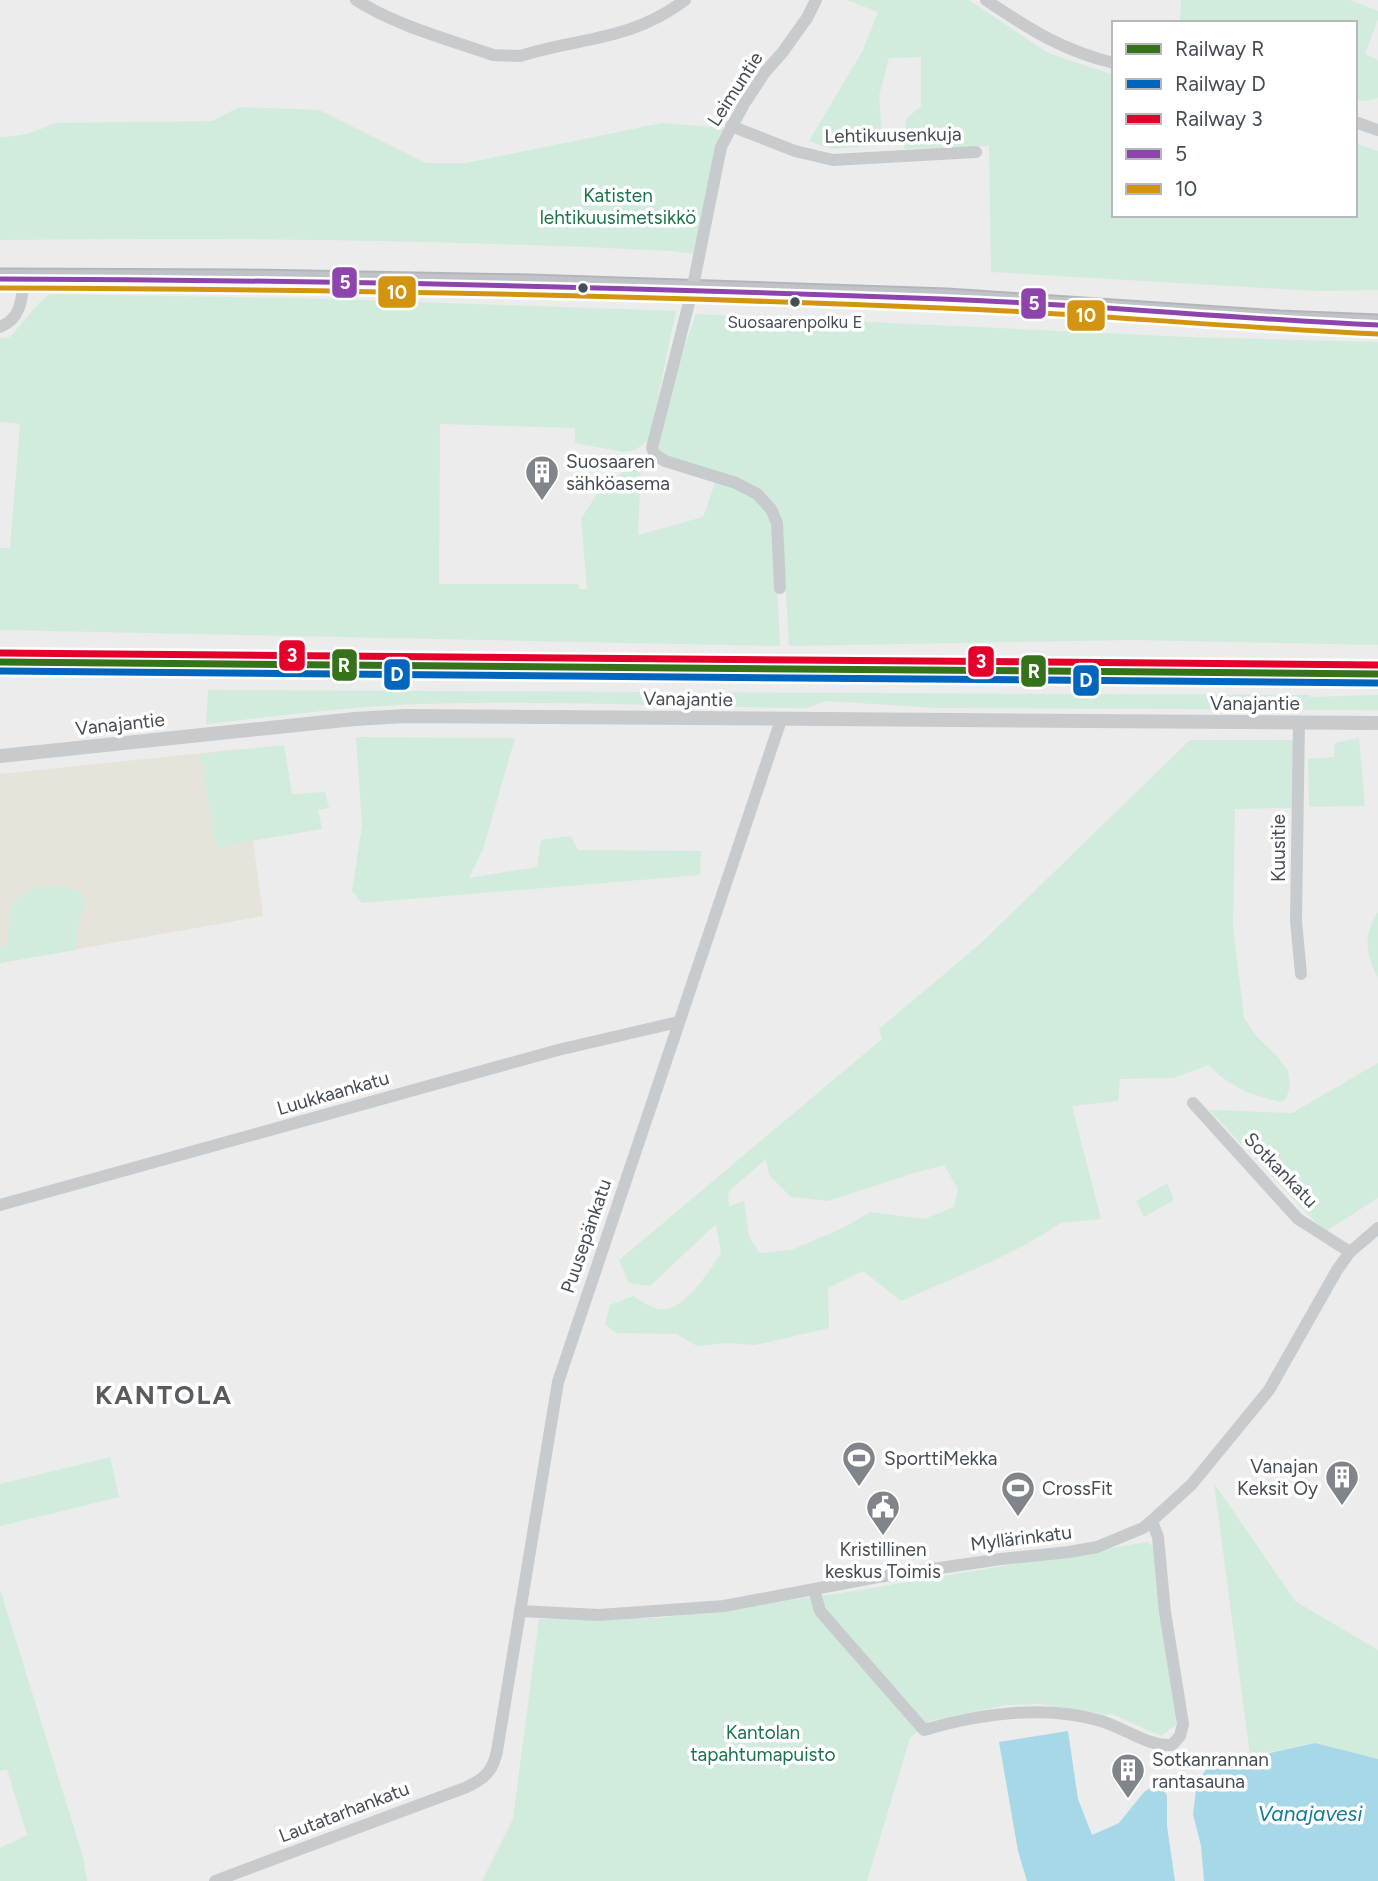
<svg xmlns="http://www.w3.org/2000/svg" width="1378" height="1881" viewBox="0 0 1378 1881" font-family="Figtree,sans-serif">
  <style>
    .commercial { fill: #e6e3db }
    .green { fill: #d1ebdc; fill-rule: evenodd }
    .water { fill: #a7d8e8 }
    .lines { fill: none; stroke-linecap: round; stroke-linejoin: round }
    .trunk-casing { stroke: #b2b6bb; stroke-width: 23 }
    .minor { stroke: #c8cbcd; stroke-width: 12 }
    .tertiary { stroke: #c8cbcd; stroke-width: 14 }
    .trunk { stroke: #bfc2c6; stroke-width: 19 }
    .bus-1-casing { stroke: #fff; stroke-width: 10 }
    .bus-2-casing { stroke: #fff; stroke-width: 10 }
    .bus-1 { stroke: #8e44ad; stroke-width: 5 }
    .bus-2 { stroke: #d39411; stroke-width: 5 }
    .rail-1-casing { stroke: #fff; stroke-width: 12 }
    .rail-2-casing { stroke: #fff; stroke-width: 12 }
    .rail-3-casing { stroke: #fff; stroke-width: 12 }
    .rail-1 { stroke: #357219; stroke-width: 7 }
    .rail-2 { stroke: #0065bd; stroke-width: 7 }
    .rail-3 { stroke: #e4002b; stroke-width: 7 }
    .bus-dot { fill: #454e57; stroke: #fff; stroke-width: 2.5 }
    .labels { text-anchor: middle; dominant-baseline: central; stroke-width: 7; stroke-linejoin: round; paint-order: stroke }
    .bus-label { font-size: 17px; fill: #454e57; stroke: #fff }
    .street-label { font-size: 19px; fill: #454e57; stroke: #fff }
    .park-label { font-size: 19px; fill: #1b744a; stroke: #fff }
    .poi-label { font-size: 19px; fill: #454e57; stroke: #fff; text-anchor: start }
    .water-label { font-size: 21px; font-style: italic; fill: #137b9c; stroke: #fff }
    .district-label { font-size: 26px; font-weight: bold; letter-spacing: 2px; fill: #585c60; stroke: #fff }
    .line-badge { stroke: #fff; stroke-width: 2.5 }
    .badge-label { font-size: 19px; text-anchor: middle; font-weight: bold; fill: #fff }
  </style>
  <rect width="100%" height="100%" fill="#edecec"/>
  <path class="commercial" d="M241 749 263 916 0 963V774Z"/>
  <g class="green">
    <path d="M847 0H969L1048 53 1114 75V215H1355V143L1378 151V290L1316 291 991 272 989 146 904 149 906 119 921 106V57L889 58 879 96 883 145 831 149 809 141 863 50 878 12Z"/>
    <path d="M1181 0H1351L1378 11V19L1365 54 1378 60V98L1366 101 1355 100V23H1180Z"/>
    <path d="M239 107 319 110 426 163H466L662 123 727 128 695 254 672 251C448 240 224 237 0 240V137C20 137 36 132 54 123L212 121Z"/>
    <path d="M50 294 335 299 676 311 649 440 635 450 624 452 575 443V428L440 424 439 584H579V589H587L581 519 600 489 633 465H641L638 535 703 517 716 480C740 487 765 500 774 524L780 646 0 630V548H10L20 424 0 422V338L10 337 39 303Z"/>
    <path d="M696 314 1188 337 1378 342V645L1134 640 789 646 782 523 777 507 661 453 657 448 682 353Z"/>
    <path d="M208 690 1309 695 1310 697 1376 695H1378V710L937 708 826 701 807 708C679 707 551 700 424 704 351 706 279 716 206 724Z"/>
    <path d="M356 737 515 738 483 849 469 878 537 867 541 840 571 836 578 850 701 851 700 875 362 903 352 891 362 826Z"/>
    <path d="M1359 738 1365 806 1309 807 1308 759 1334 757 1335 743Z"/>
    <path d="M1190 740H1292L1294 744 1292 808 1235 809 1233 926 1244 1018 1257 1037 1277 1056 1288 1071 1290 1086 1286 1099 1281 1102C1253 1096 1229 1087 1209 1065L1173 1078 1120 1079 1118 1101 1072 1106 1101 1219 1061 1223 1027 1244 991 1262 901 1301 863 1271 828 1288 829 1328 755 1345 726 1343 697 1346 676 1334 616 1333 605 1324 610 1305 633 1296C643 1302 656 1312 668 1309 689 1303 710 1270 721 1253L716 1224 650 1286 629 1283 619 1260 882 1039 879 1029 981 943ZM766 1159 769 1175 791 1197 828 1201 914 1173 944 1165 958 1189 954 1207 924 1219 870 1212 845 1227 791 1250 760 1253 749 1237 744 1201 729 1206 728 1192Z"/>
    <path d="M284 745 292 794 325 792 329 808 318 810 322 829 216 847 200 754Z"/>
    <path d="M66 886 84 895 85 904 78 924 76 950 0 963V948L6 947 12 901 33 888Z"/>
    <path d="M1378 912V977C1365 955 1363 933 1378 912Z"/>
    <path d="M1378 1063V1198L1325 1232 1209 1110 1292 1113Z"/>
    <path d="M1167 1183 1174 1200 1144 1217 1136 1201Z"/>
    <path d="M110 1457 119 1497 0 1526V1484Z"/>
    <path d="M1214 1483 1295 1601 1378 1650V1759L1315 1743 1250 1756Z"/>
    <path d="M1147 1542 1154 1547 1178 1694 1176 1725 1161 1736 1112 1714 1106 1715 1042 1704 1006 1705 930 1721 910 1738 867 1881H482L513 1819 539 1619 659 1618 835 1594Z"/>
    <path d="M0 1589 83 1857 87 1881H0V1848L27 1835 7 1769 0 1771Z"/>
  </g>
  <g class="water">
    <path d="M1068 1731 1078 1799 1092 1835 1119 1823 1144 1792 1155 1785 1162 1788 1167 1795V1826L1175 1881H1027L1018 1851 999 1742Z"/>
    <path d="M1315 1743 1378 1759V1881H1204L1201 1846 1193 1814 1197 1782 1208 1767Z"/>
  </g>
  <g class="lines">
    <g class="trunk-casing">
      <path id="trunk" d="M0 279 248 280 530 285 947 299 1280 321 1378 325"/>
    </g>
    <g class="minor">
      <path d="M356 0C397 26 447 39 493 55L520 56C581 37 631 41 685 0"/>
      <path d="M986 0C1029 29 1063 51 1114 63"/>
      <path d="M1355 122 1378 130"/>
      <path d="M731 126 795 151 833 160 976 152"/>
      <path d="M0 327C21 319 22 299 24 279"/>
      <path d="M780 588 777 523 771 509 757 494 736 483 665 461 655 455 652 448 692 291 721 147 744 104 765 72 782 53 807 18 816 0"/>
      <path d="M1299 722 1296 921 1301 974"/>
      <path d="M1193 1103 1298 1219 1350 1252"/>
      <path d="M0 1205 558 1050 678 1022"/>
      <path d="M814 1589 820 1611 924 1730C978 1714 1046 1704 1101 1721 1125 1728 1146 1746 1172 1745L1180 1736 1183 1724 1165 1612 1158 1537 1152 1521"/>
      <path d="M520 1611 599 1615 724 1606 878 1577 1001 1559 1069 1552 1097 1547 1143 1528 1156 1517 1192 1484 1269 1390 1337 1270 1350 1252 1378 1228"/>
      <path d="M215 1881 467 1787C485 1778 493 1771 497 1751L558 1382 781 720"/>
    </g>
    <path class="tertiary" d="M0 756 355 719 405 716 1378 723"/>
    <use href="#trunk" class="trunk"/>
    <g class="bus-1-casing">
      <path id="bus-1" d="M0 279C314 280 628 287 942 299 1088 304 1233 319 1378 325"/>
    </g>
    <g class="bus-2-casing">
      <path id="bus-2" d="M0 288C314 289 628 295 942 308 1087 313 1232 328 1378 334"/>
    </g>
    <use href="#bus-1" class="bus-1"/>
    <use href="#bus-2" class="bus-2"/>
    <g class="rail-1-casing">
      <path id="rail-1" d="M0 662 1378 674"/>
    </g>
    <g class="rail-2-casing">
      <path id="rail-2" d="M0 671 1378 683"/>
    </g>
    <g class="rail-3-casing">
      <path id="rail-3" d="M0 653 1378 665"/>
    </g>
    <use href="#rail-1" class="rail-1"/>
    <use href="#rail-2" class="rail-2"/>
    <use href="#rail-3" class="rail-3"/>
  </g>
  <defs>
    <g id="building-pin" transform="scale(1.75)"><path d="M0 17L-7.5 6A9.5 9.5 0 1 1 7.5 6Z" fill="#80858b" stroke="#fff"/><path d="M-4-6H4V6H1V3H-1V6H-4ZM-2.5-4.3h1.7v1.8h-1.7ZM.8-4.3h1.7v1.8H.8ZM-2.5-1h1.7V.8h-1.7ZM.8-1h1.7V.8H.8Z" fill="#fff"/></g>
    <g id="stadium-pin" transform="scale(1.75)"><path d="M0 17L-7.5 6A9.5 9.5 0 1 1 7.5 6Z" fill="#80858b" stroke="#fff"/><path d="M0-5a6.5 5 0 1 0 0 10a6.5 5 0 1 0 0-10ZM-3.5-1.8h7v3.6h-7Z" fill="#fff"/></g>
    <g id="civic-pin" transform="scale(1.75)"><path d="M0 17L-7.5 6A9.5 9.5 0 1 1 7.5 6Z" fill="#80858b" stroke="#fff"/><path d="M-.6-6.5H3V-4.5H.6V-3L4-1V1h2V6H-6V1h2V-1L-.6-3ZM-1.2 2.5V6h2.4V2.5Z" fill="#fff"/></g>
  </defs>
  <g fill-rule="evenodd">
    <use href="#building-pin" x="542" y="472"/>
    <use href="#stadium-pin" x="859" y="1458"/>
    <use href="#building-pin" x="1342" y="1477"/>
    <use href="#stadium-pin" x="1018" y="1488"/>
    <use href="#civic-pin" x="883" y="1507"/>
    <use href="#building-pin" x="1128" y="1770"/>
  </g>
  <g class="bus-dot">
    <circle cx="583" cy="288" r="6"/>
    <circle cx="795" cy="302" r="6"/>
  </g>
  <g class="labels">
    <g class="bus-label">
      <text x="795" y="322">Suosaarenpolku E</text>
    </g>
    <g class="street-label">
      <text transform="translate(735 89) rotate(-57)">Leimuntie</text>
      <text transform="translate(893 135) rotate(-1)">Lehtikuusenkuja</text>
      <text transform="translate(688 699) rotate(1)">Vanajantie</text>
      <text x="1255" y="703">Vanajantie</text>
      <text transform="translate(120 724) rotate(-6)">Vanajantie</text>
      <text transform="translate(1278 848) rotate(-90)">Kuusitie</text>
      <text transform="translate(333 1093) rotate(-16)">Luukkaankatu</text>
      <text transform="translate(1281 1170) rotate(46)">Sotkankatu</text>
      <text transform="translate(586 1236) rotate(-71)">Puusepänkatu</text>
      <text transform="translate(1021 1538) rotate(-7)">Myllärinkatu</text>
      <text transform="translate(344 1812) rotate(-21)">Lautatarhankatu</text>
    </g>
    <g class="park-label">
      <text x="618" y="195">Katisten<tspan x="618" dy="22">lehtikuusimetsikkö</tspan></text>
      <text x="763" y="1732">Kantolan<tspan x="763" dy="22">tapahtumapuisto</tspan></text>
    </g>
    <g class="poi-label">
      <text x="566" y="461">Suosaaren<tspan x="566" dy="22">sähköasema</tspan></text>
      <text x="884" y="1458">SporttiMekka</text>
      <text x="1318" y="1466" text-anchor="end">Vanajan<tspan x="1318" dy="22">Keksit Oy</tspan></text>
      <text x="1042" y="1488">CrossFit</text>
      <text x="883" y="1549" text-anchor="middle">Kristillinen<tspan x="883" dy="22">keskus Toimis</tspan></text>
      <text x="1152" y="1759">Sotkanrannan<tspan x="1152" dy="22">rantasauna</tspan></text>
    </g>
    <g class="water-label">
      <text x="1310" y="1813">Vanajavesi</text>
    </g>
    <g class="district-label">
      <text x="164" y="1395">KANTOLA</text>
    </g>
  </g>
  <g class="line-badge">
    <rect x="331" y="266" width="27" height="33" rx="7" fill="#8e44ad"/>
    <rect x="377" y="275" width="40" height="34" rx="7" fill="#d39411"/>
    <rect x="1020" y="287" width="27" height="33" rx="7" fill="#8e44ad"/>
    <rect x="1066" y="299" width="40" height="33" rx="7" fill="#d39411"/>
    <rect x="278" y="639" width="28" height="33" rx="7" fill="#e4002b"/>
    <rect x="967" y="645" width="28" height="33" rx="7" fill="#e4002b"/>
    <rect x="331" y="648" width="27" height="34" rx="7" fill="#357219"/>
    <rect x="1020" y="654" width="27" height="34" rx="7" fill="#357219"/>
    <rect x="383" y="658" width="28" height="33" rx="7" fill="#0065bd"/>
    <rect x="1072" y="664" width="28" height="33" rx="7" fill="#0065bd"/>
  </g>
  <g class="badge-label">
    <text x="345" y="289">5</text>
    <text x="397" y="299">10</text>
    <text x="1034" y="310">5</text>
    <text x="1086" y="322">10</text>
    <text x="292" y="662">3</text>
    <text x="981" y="668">3</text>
    <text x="344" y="672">R</text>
    <text x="1034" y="678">R</text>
    <text x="397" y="681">D</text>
    <text x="1086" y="687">D</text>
  </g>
  <rect x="1112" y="21" width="245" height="196" fill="#ffffff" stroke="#b5b8bc" stroke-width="2"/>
  <rect x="1126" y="44" width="35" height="10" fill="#357219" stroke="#b5b8bc" stroke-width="2"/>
  <text x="1175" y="56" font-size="21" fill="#454e57">Railway R</text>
  <rect x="1126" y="79" width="35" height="10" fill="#0065bd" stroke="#b5b8bc" stroke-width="2"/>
  <text x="1175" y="91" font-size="21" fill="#454e57">Railway D</text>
  <rect x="1126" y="114" width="35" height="10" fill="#e4002b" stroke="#b5b8bc" stroke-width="2"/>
  <text x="1175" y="126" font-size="21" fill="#454e57">Railway 3</text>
  <rect x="1126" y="149" width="35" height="10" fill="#8e44ad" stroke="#b5b8bc" stroke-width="2"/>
  <text x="1175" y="161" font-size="21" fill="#454e57">5</text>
  <rect x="1126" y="184" width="35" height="10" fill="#d39411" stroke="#b5b8bc" stroke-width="2"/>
  <text x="1175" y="196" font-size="21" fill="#454e57">10</text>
</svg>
